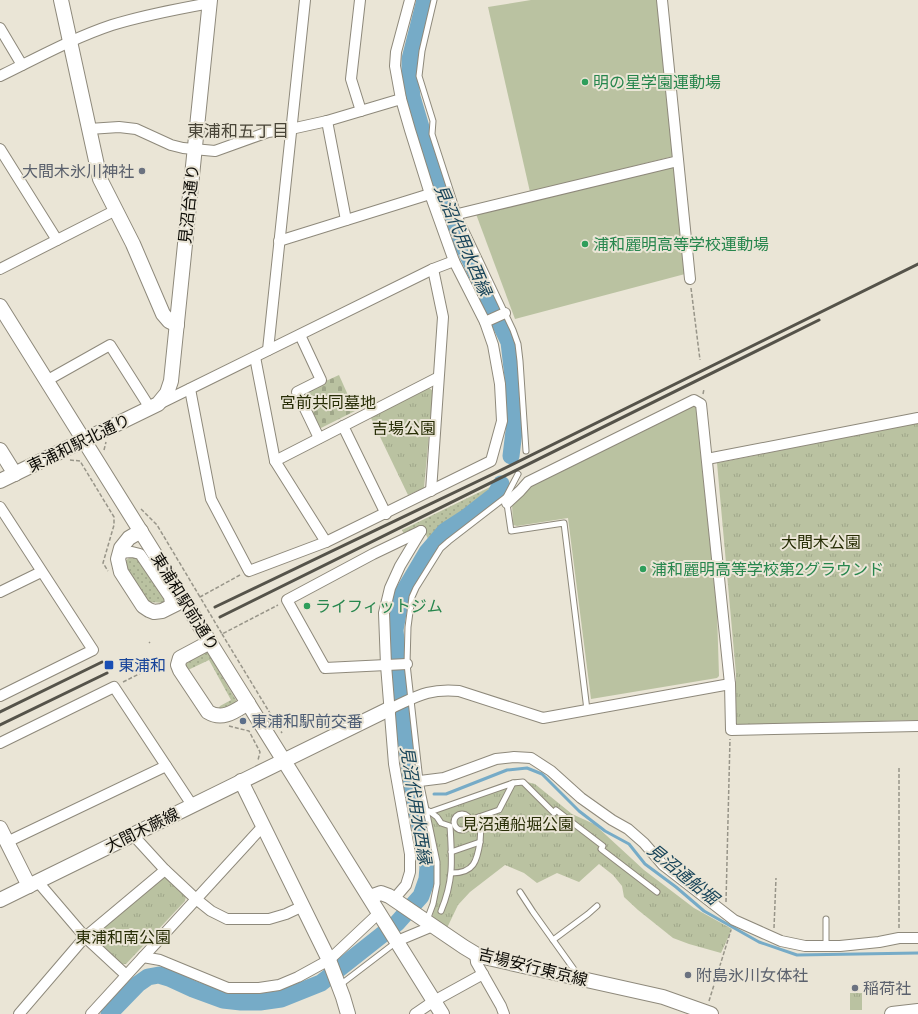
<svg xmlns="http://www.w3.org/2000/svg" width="918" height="1014" viewBox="0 0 918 1014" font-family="Jost,'Noto Sans JP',sans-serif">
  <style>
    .grass { fill: url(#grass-dots) }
    .cemetery { fill: url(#cemetery-stones) }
    .park { fill: url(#park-tufts) }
    .garden { fill: #bac2a1 }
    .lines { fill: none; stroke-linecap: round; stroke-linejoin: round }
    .stream { stroke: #76abc7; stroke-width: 3 }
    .river { stroke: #76abc7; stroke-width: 17 }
    .lane-casing { stroke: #8e897b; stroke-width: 7 }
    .street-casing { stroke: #8e897b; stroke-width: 12 }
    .secondary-casing { stroke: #8e897b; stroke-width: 16 }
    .path { stroke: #989589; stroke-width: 1.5; stroke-dasharray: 4 2; stroke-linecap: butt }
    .lane { stroke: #fff; stroke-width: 5 }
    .street { stroke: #fff; stroke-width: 10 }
    .secondary { stroke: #fff; stroke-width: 14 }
    .rail { stroke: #55534a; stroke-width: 3 }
    .leisure-dot { fill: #2e9e5b; stroke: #eae5d6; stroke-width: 1.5 }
    .worship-dot { fill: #6b7280; stroke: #eae5d6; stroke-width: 1.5 }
    .transit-dot { fill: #1a4fb4; stroke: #eae5d6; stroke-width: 1.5 }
    .service-dot { fill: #5c6f8a; stroke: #eae5d6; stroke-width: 1.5 }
    .labels { text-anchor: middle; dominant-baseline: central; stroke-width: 4; stroke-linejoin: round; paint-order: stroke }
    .leisure-label { font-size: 16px; fill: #27864d; stroke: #eae5d6; text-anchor: start }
    .worship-label { font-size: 16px; fill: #5b616d; stroke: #eae5d6; text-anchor: start }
    .street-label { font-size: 16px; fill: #0d0c07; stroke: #eae5d6 }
    .park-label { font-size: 16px; fill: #282e06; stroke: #eae5d6 }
    .transit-label { font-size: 16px; fill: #164399; stroke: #eae5d6; text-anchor: start }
    .service-label { font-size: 16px; fill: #4e5e75; stroke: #eae5d6; text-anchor: start }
    .neighbourhood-label { font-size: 17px; fill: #494538; stroke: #eae5d6 }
    .water-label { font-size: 17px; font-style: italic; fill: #184459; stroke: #eae5d6 }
  </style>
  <defs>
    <pattern id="grass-dots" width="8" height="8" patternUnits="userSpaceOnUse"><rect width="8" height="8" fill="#bac2a1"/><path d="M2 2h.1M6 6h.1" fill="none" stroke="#9fa689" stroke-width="1.8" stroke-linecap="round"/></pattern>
    <pattern id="cemetery-stones" width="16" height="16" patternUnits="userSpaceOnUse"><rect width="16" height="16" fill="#bac2a1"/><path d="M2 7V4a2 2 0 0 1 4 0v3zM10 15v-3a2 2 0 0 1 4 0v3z" fill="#9fa689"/></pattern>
    <pattern id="park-tufts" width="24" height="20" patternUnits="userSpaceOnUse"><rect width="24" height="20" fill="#bac2a1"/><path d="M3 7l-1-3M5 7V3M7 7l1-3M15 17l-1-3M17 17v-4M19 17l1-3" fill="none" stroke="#9fa689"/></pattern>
  </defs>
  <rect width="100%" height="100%" fill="#eae5d6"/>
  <g class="grass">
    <path d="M490 487C487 498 463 509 454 516 444 523 435 531 428 539L422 526 404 534 402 530Z"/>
    <path d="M133 557 143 562 164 595 167 603 147 602 127 569 125 561 129 558Z"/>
    <path d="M206 650 239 705 228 712 218 709 220 706 231 700 209 660 188 670H185L186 660Z"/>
  </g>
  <path class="cemetery" d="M339 375 355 411 321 428 317 427 302 396 304 391Z"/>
  <g class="park">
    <path d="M428 387 433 391 424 488 408 495 370 416Z"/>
    <path d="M918 423V720L736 725V674L717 463Z"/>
    <path d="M515 779 535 784 572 814 594 824 644 870 694 908 732 929 721 953 689 944 673 938 638 910 624 897 622 886 613 875 599 864 579 882 557 873 537 883 524 873 505 865 470 892 458 905 447 928 432 917 437 897 439 877 428 810Z"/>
    <path d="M166 877 186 896 185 901 126 964H122L93 938V934L162 878Z"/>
    <rect x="850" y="993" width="12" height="17"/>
  </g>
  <g class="garden">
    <path d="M531 0H657L674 156 530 192 488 7Z"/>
    <path d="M675 167 685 274 515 319 476 214Z"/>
    <path d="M693 406 696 407 717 612 719 676 717 678 591 699 568 518 517 526 513 525 512 504 535 483Z"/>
  </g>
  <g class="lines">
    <path class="stream" d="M434 794H446L507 770 527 768 542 774 579 811 605 831 629 844 645 864 676 887 704 911 759 942 797 955 918 953"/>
    <g class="river">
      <path d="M425 0 410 59V78L412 97 444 205 509 342 514 386 515 423 511 456"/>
      <path d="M109 1014 138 984 148 977 159 975 169 978 193 989 223 1000 241 1002H260L281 999 321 983 397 923 421 896 427 879 428 867 412 786 404 724 395 630 401 596 427 552 445 531 468 516 495 495 501 484"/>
    </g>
    <g class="lane-casing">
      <g id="lane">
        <path d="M434 0 422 51 419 76 433 121 432 134 458 214 513 330 518 344 520 361 526 451"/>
        <path d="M506 497 518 474"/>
        <path d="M513 783 523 782 554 813 556 810 603 846 601 849 657 892"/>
        <path d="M429 811 437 817 441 823 450 826C452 859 454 880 441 911"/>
        <path d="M430 812 513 783 499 810 470 820"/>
        <circle cx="462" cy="822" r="8"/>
        <path d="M479 817 481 827 480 842"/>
        <path d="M451 852 480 842C477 861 474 873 452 873"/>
        <path d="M520 892 533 912 578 975"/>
        <path d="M826 919V946"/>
        <path d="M427 920 433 904 437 884V862L420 781 407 664 408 627 412 597 416 588 441 548 449 541 506 497 511 531 564 523 587 710"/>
        <path d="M553 940 588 914 597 906"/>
        <path d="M340 985 395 943"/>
      </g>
    </g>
    <g class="street-casing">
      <g id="street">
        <path d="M360 0 351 79 361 111"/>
        <path d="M662 0 690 279"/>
        <path d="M0 28 22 65"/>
        <path d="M0 76C37 58 73 38 112 25 144 15 177 9 210 3"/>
        <path d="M327 121 346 220"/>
        <path d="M89 129 119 127 136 129 171 145 183 148 215 151 268 132 291 129 327 121 401 99"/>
        <path d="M0 149 57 240"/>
        <path d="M458 214 678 161"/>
        <path d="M279 241 430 194"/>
        <path d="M0 269 116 210"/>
        <path d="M485 322 505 313"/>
        <path d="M300 335 321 380 297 392 319 438"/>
        <path d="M268 350 305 0"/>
        <path d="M255 357 275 461 326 542"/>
        <path d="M46 381 110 345 150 408"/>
        <path d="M190 389 211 499 249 571 326 542 491 461 502 421 500 384 493 345 485 322 454 261 430 194 410 130 401 99 395 66 396 52 410 0"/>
        <path d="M161 403 433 269 454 261"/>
        <path d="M343 426 386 514"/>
        <path d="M707 459 918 418"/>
        <path d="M275 461 437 378"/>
        <path d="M431 491 443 317 433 269"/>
        <path d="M507 503 520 491 528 482 694 400 701 404 730 684 731 730 918 726"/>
        <path d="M0 507 93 650 0 696"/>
        <path d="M119 553 132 552 140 554 169 597 170 603 169 608"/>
        <path d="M0 592 41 572"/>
        <path d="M407 664 325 668 287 600 373 554 421 531"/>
        <path d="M389 709C416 697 428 688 459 691L543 718 730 684"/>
        <path d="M0 743 114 687 192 805"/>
        <path d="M420 781 444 778 496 759 514 757 531 758 551 771 581 798 612 820 628 829 644 843 663 865 734 920 763 933 781 941 805 946H840L879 942 899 938H918"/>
        <path d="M133 835 165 870 196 899 211 911 227 919H269L286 914 303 906"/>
        <path d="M7 842 166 766"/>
        <path d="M38 882 85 937 126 975"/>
        <path d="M394 899 406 885 410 872V854L394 764 386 665 384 613 390 588 400 566 421 531"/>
        <path d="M397 941 433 926"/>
        <path d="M475 954 476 962 501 1006 504 1014"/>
        <path d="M143 957 160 960 228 988H259L279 985 298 977 329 960 380 912"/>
        <path d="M19 1014 85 937 165 870"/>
        <path d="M91 1014 264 825"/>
        <path d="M415 1014 434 1001 483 974"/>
      </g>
    </g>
    <g class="secondary-casing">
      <g id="secondary">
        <path d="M61 0 100 179 133 244 163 314 169 321 177 325"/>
        <path d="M0 306 442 1014"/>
        <path d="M0 450 15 474"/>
        <path d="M0 481 158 404 167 393 171 381 210 0"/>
        <path d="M141 531 129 538 121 548 118 559 121 572 143 606 149 610 154 612 162 611 184 600"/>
        <path d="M210 642 180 658 178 665 180 670 208 712C223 721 235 711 248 703"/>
        <path d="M241 781 329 960 343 997 348 1014"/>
        <path d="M0 828 29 886"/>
        <path d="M370 897 381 893 389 896 464 947 479 956 663 997 711 1014"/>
        <path d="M0 900 389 709"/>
        <path d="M892 1014 918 1011"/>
      </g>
    </g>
    <g class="path">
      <path d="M691 288 700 360"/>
      <path d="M703 394 704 389"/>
      <path d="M104 450 106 442"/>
      <path d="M70 460 80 461 114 517V525L103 563 108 571"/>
      <path d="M141 509 157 525 200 597"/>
      <path d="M240 575 200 597 222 634 278 605"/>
      <path d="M222 634 282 733"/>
      <path d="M149 643 150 642"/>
      <path d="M123 682 161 663"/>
      <path d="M229 726 249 731 260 752 258 760"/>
      <path d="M726 902 730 739"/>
      <path d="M774 928 776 878"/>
      <path d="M899 928V768"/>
      <path d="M709 1001 731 930"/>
    </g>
    <use href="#lane" class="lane"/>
    <use href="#street" class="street"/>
    <use href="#secondary" class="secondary"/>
    <g class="rail">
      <path d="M215 607 495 473 918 264"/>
      <path d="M220 617 819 320"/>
      <path d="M0 712 102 662"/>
      <path d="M0 725 107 673"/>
    </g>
  </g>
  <g class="leisure-dot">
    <circle cx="585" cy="82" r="4"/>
    <circle cx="585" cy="244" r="4"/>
    <circle cx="643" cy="569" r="4"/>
    <circle cx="307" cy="606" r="4"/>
  </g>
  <g class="worship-dot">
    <circle cx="142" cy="171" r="4"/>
    <circle cx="688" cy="975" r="4"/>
    <circle cx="855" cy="988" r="4"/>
  </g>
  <rect class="transit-dot" x="104" y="660" width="10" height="10" rx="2"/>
  <circle class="service-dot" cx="243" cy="721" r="4"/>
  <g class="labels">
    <g class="leisure-label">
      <text x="593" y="82">明の星学園運動場</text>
      <text x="593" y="244">浦和麗明高等学校運動場</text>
      <text x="651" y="569">浦和麗明高等学校第2グラウンド</text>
      <text x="315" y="606">ライフィットジム</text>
    </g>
    <g class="worship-label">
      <text x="134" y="171" text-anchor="end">大間木氷川神社</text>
      <text x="696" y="975">附島氷川女体社</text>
      <text x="863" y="988">稲荷社</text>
    </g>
    <g class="street-label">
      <text transform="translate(189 204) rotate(-84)">見沼台通り</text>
      <text transform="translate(79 443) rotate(-26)">東浦和駅北通り</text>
      <text transform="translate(185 602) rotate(58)">東浦和駅前通り</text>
      <text transform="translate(142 830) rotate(-26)">大間木蕨線</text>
      <text transform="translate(533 967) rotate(14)">吉場安行東京線</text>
    </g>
    <g class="park-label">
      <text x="328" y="402">宮前共同墓地</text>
      <text x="404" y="428">吉場公園</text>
      <text x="821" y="542">大間木公園</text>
      <text x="518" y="824">見沼通船堀公園</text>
      <text x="123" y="937">東浦和南公園</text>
    </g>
    <g class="transit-label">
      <text x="118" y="665">東浦和</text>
    </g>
    <g class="service-label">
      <text x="251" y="721">東浦和駅前交番</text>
    </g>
    <g class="neighbourhood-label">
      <text x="238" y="131">東浦和五丁目</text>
    </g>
    <g class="water-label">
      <text transform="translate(463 240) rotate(67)">見沼代用水西縁</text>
      <text transform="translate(416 805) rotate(81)">見沼代用水西縁</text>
      <text transform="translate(683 874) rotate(39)">見沼通船堀</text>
    </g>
  </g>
</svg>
